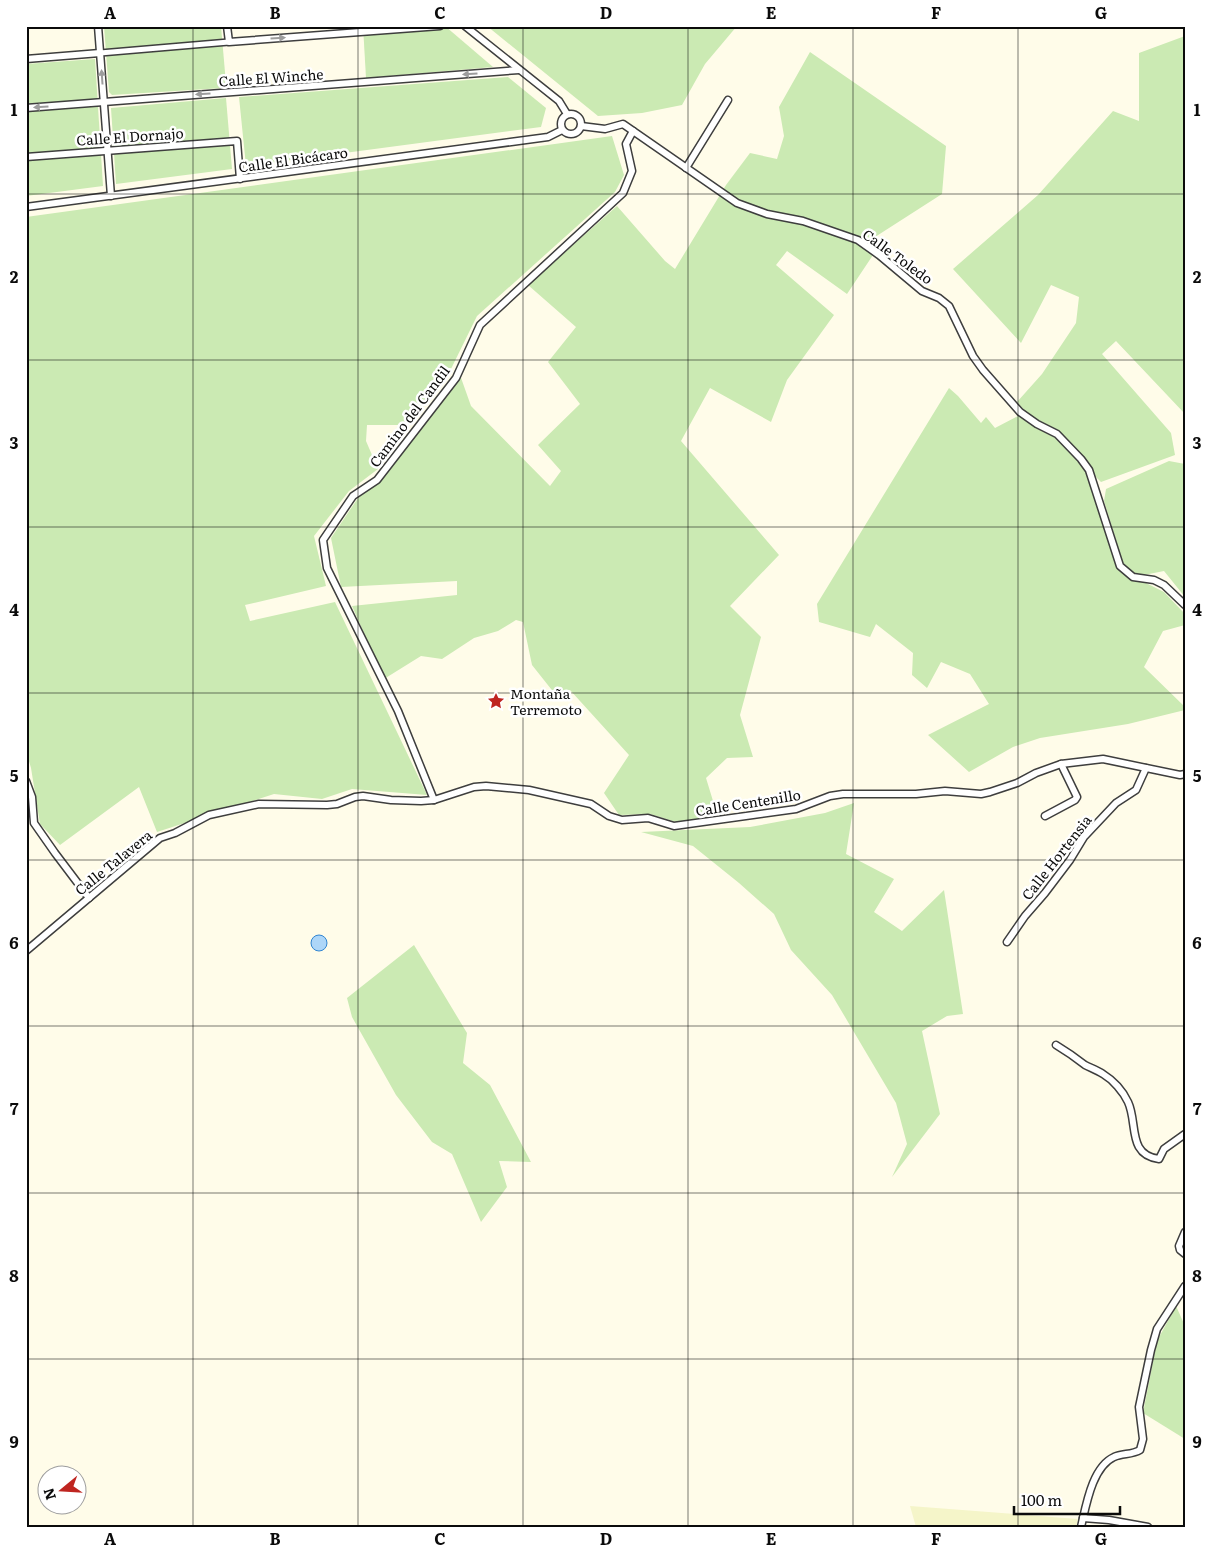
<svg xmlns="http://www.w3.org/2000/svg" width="1211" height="1553" viewBox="0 0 1211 1553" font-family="Literata,serif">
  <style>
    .farmland { fill: #f5f5c9 }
    .green { fill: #cbeab3 }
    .water { fill: #add6f8; stroke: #3185d1 }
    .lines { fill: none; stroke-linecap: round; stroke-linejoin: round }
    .pedestrian-casing { stroke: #3e3e3e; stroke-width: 8 }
    .minor-casing { stroke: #3e3e3e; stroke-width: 9 }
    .pedestrian { stroke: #fff; stroke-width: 5 }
    .minor { stroke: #fff; stroke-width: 6 }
    .oneway { fill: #9d9d9d }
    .grid { fill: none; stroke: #0b0b0b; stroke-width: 1; stroke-opacity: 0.55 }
    .labels { text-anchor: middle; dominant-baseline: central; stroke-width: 5; stroke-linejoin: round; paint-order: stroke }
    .street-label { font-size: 14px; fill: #0b0b0b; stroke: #fff }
    .poi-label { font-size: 14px; fill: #0b0b0b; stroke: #fff; text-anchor: start }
    .neatline { fill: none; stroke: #0b0b0b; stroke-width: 2 }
    .grid-label { font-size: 16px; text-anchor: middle; font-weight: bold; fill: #0b0b0b }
  </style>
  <rect width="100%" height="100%" fill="#fffce9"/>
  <path class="farmland" d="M910 1506 1078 1519 1076 1527H916Z"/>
  <g class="green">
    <path d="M104 26H221L226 84 223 88 112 95 109 92Z"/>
    <path d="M363 26H445L493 67 366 78Z"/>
    <path d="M487 26H737L705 64 682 105 642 113 598 116Z"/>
    <path d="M1185 36V414L1116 341 1102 354 1171 433 1175 455 1101 482 1090 471 1120 566 1132 576 1123 563 1104 501 1106 489 1169 461 1185 464V597L1164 571 1134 577 1164 592 1185 614V625L1163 631 1144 667 1185 707V710L1128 724 1040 738 1013 747 969 772 928 735 989 704 970 674 941 662 927 688 912 675 913 653 876 624 870 637 819 622 817 604 949 388 958 396 981 423 986 417 995 428 1018 416 1019 403 1017 402 1042 374 1076 323 1079 297 1051 285 1021 343 953 269 1038 195 1113 111 1139 121V53Z"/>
    <path d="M810 52 946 146 942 194 875 237 873 255 847 294 787 251 776 265 834 315 787 380 771 422 710 388 681 441 779 555 730 606 761 637 740 715 753 757 727 758 706 778 717 814 679 823 650 814 619 815 604 793 629 755 570 690 555 694 532 665 523 622 516 620 498 631 474 638 442 659 421 656 384 679 352 606 457 595V581L341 587 331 538 356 501 460 375 471 406 550 486 561 471 538 445 580 404 548 362 576 327 528 285 617 206 665 261 675 269 726 185 750 153 777 159 784 136 779 107Z"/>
    <path d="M95 59 103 186 26 196V64Z"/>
    <path d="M508 77 546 108 541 127 246 166 239 97Z"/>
    <path d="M226 98 232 169 116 184 111 108Z"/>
    <path d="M612 136 624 175 615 192 477 316 449 373 410 425H367L366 441 378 469 349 491 314 536 326 586 245 605 250 621 335 602 427 795 352 789 322 799 274 794 157 832 139 787 60 845 40 824 31 768 26 751V217Z"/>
    <path d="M854 803 846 854 894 879 874 912 902 931 944 890 963 1014 947 1016 922 1031 940 1114 892 1177 907 1144 896 1103 832 995 791 950 774 914 739 883 693 846 641 832 750 827 825 813Z"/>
    <path d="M414 945 467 1033 463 1063 490 1085 531 1162 499 1161 507 1187 481 1222 452 1154 432 1142 396 1095 352 1017 347 998Z"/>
    <path d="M1176 1306 1185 1326V1439L1143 1413 1157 1341Z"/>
  </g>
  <circle class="water" cx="319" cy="943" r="8"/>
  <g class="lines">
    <g class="pedestrian-casing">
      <path id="pedestrian" d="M100 53 229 42"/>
    </g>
    <g class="minor-casing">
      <g id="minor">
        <path d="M98 26 111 196"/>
        <path d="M227 26 229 42 440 26"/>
        <path d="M465 26 559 101 567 114"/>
        <path d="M26 59 100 53"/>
        <path d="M26 108 519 70"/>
        <circle cx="571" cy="124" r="10"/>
        <path d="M581 126 605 129 623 124 737 203 767 214 803 221 858 240 879 255 922 291 939 298 949 306 973 356 983 370 1020 412 1037 424 1057 434 1081 459 1089 470 1120 566 1133 577 1154 580 1164 585 1185 605"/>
        <path d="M26 157 237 141 240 179"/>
        <path d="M686 168 728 100"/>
        <path d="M26 207 548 137 562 130"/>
        <path d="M26 781 32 797 34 823 55 853 89 898"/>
        <path d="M434 800 398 711 327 568 323 540 353 496 377 480 456 378 480 325 623 193 632 171 626 144 633 131"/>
        <path d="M1045 816 1075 800 1077 797 1061 764"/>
        <path d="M1007 942 1025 916 1045 893 1070 860 1084 837 1116 803 1136 790 1146 768"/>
        <path d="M26 951 160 838 175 833 209 815 259 804 327 805 337 804 355 797 363 796 391 800 421 801 434 800 474 787 486 786 529 790 591 804 609 816 622 820 648 818 674 826 796 809 830 796 843 794H916L945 791 981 794 990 792 1017 783 1036 773 1061 764 1103 759 1180 775 1185 774"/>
        <path d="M1056 1045C1066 1051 1076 1058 1085 1065 1091 1068 1097 1070 1103 1074 1113 1080 1123 1091 1128 1102 1138 1123 1127 1155 1159 1159L1164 1149 1185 1134"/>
        <path d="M1185 1232 1179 1246 1180 1250 1185 1254"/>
        <path d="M1083 1518 1109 1520 1148 1527"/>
        <path d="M1081 1527C1086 1506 1092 1467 1114 1457 1122 1453 1132 1455 1140 1450L1143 1439 1139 1407 1151 1350 1157 1329 1185 1286"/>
      </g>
    </g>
    <use href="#pedestrian" class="pedestrian"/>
    <use href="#minor" class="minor"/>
  </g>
  <defs><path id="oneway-solid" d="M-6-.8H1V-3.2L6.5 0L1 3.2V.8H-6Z" transform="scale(1.25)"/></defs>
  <g class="oneway">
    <use href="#oneway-solid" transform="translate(278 38) rotate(-4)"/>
    <use href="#oneway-solid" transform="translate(470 74) rotate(176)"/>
    <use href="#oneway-solid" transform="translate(102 77) rotate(-94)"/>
    <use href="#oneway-solid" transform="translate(203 94) rotate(176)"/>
    <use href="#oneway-solid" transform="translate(41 107) rotate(176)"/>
  </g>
  <path class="grid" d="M193 26V1527M358 26V1527M523 26V1527M688 26V1527M853 26V1527M1018 26V1527M26 194H1185M26 360H1185M26 527H1185M26 693H1185M26 860H1185M26 1026H1185M26 1193H1185M26 1359H1185"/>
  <defs>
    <g id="sight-bare" transform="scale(1.35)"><path d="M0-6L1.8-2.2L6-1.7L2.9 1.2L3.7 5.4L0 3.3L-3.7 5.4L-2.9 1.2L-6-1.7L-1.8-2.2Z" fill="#bf2520" stroke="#fff" stroke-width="2.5" paint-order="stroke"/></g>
  </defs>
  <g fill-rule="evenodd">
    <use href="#sight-bare" x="496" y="701"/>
  </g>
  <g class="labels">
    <g class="street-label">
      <text transform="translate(271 77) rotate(-4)">Calle El Winche</text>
      <text transform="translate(130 136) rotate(-4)">Calle El Dornajo</text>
      <text transform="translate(293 159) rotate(-8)">Calle El Bicácaro</text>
      <text transform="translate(898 256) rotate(36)">Calle Toledo</text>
      <text transform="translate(409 416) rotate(-53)">Camino del Candil</text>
      <text transform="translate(748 802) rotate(-9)">Calle Centenillo</text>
      <text transform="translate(1056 857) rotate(-52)">Calle Hortensia</text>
      <text transform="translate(113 862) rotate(-39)">Calle Talavera</text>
    </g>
    <g class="poi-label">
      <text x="510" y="693">Montaña<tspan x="510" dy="16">Terremoto</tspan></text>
    </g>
  </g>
  <rect width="1211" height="1553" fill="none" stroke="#ffffff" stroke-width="55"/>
  <g transform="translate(62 1490) rotate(252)"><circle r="24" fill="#ffffff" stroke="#9d9d9d"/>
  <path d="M0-4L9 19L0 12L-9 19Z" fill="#bf2520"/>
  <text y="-8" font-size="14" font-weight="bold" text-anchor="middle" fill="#0b0b0b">N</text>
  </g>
  <path d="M1014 1506v8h106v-8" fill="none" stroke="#0b0b0b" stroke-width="2.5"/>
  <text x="1021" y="1506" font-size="15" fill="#0b0b0b" stroke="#ffffff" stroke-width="4" paint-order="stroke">100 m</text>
  <rect x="28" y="28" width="1156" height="1498" class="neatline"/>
  <g class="grid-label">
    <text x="110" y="19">A</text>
    <text x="275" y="19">B</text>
    <text x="440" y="19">C</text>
    <text x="606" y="19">D</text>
    <text x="771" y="19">E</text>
    <text x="936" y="19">F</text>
    <text x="1101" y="19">G</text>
    <text x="14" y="116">1</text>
    <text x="1197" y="116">1</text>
    <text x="14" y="283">2</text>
    <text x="1197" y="283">2</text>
    <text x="14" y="449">3</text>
    <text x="1197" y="449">3</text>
    <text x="14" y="616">4</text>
    <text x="1197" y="616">4</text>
    <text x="14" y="782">5</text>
    <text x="1197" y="782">5</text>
    <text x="14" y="949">6</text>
    <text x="1197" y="949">6</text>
    <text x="14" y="1115">7</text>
    <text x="1197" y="1115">7</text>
    <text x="14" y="1282">8</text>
    <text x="1197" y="1282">8</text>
    <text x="14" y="1448">9</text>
    <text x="1197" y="1448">9</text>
    <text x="110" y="1545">A</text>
    <text x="275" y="1545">B</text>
    <text x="440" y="1545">C</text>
    <text x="606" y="1545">D</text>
    <text x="771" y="1545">E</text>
    <text x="936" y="1545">F</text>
    <text x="1101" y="1545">G</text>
  </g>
</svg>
